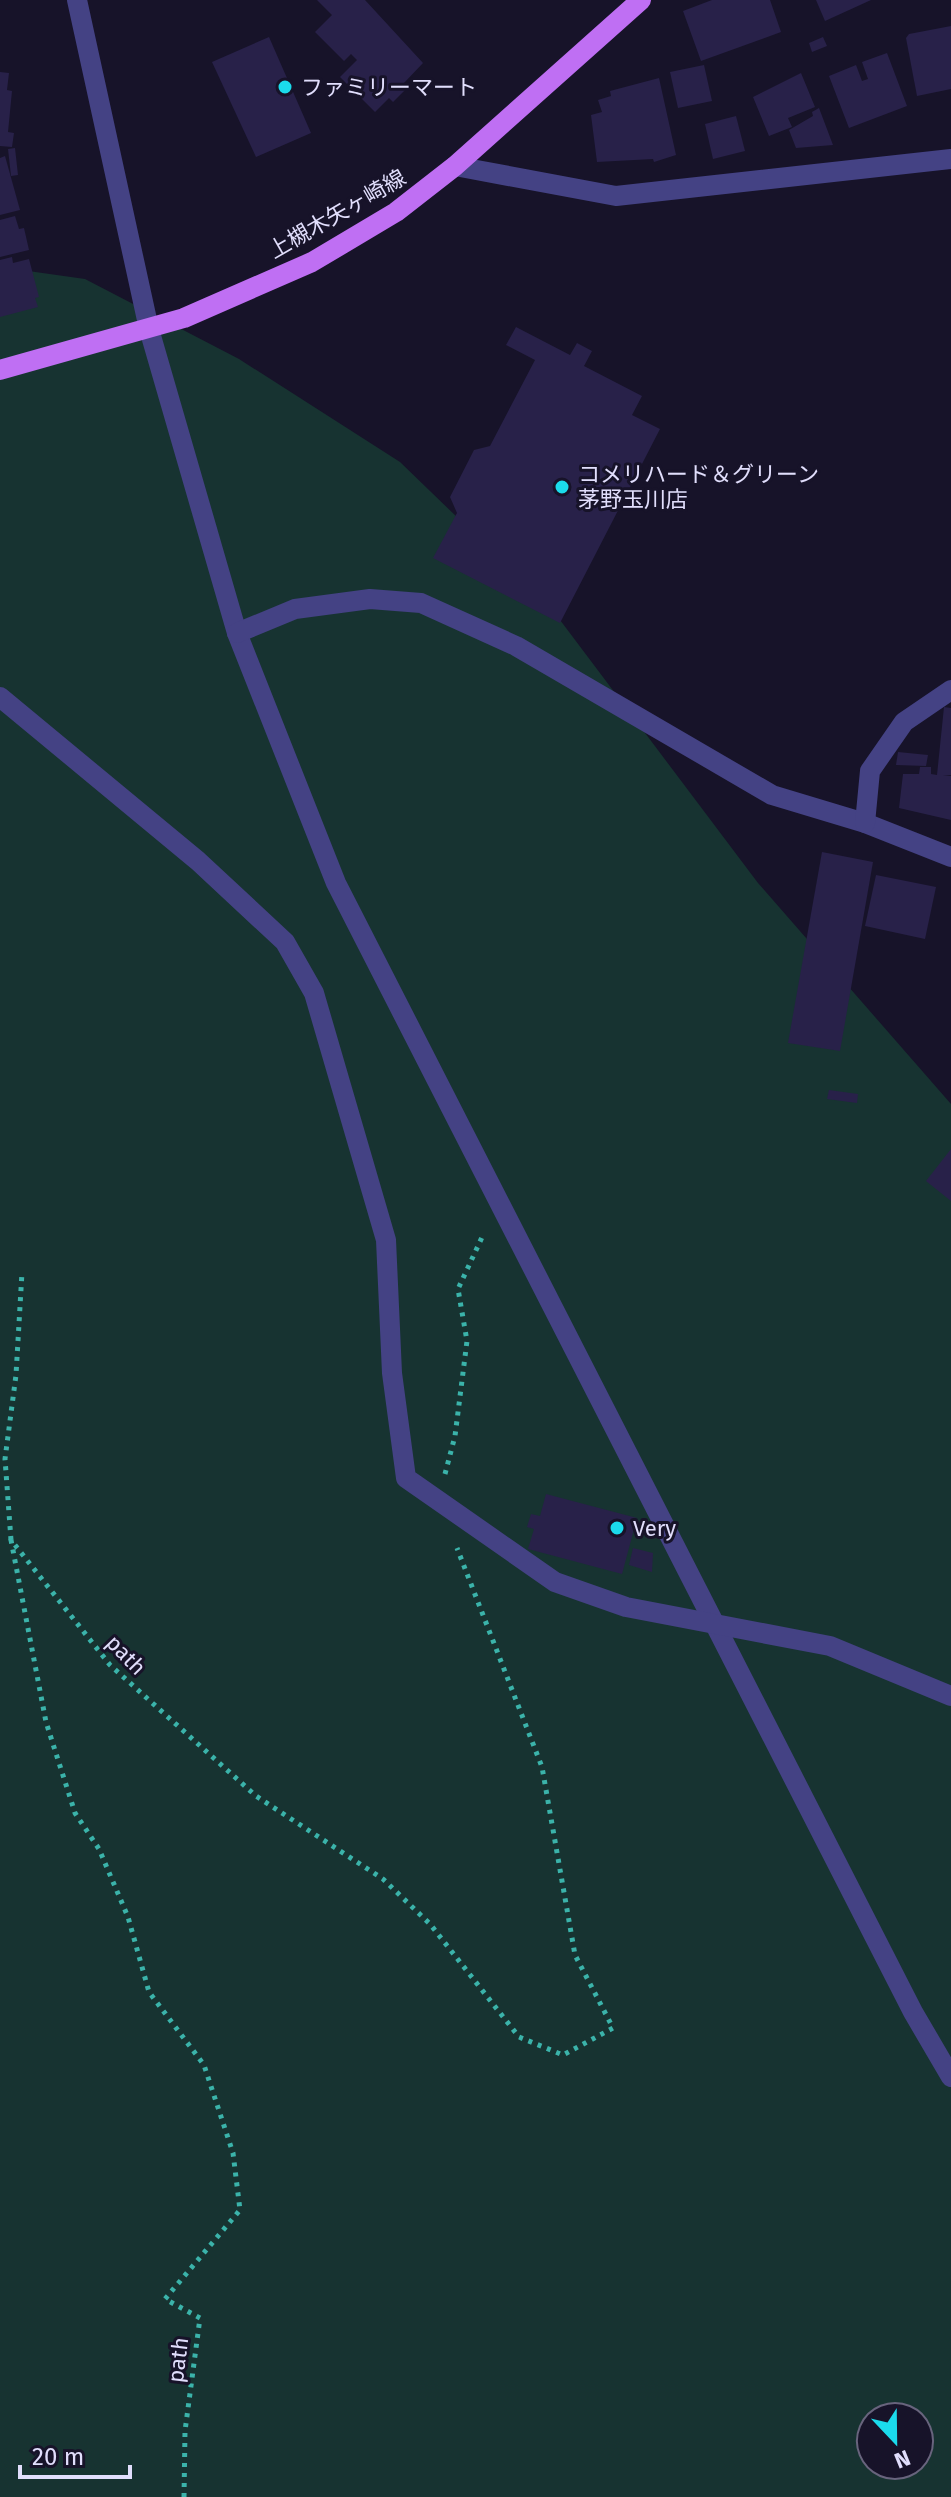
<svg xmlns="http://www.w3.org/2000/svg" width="951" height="2497" viewBox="0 0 951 2497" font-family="'Fira Sans','Noto Sans JP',sans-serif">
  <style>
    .green { fill: #173331; fill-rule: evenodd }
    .building { fill: #282149 }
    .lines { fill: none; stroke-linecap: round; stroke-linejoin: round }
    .path { stroke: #3bb3aa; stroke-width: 5; stroke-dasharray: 4 6; stroke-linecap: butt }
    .minor { stroke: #444284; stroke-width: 20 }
    .major { stroke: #bf6ff3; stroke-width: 20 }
    .poi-dot { fill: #1bdbec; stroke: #171329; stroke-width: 3 }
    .labels { text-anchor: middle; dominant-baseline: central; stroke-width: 6; stroke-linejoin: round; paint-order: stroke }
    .poi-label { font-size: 22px; fill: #e1defc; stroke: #171329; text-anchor: start }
    .street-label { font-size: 22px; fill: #e1defc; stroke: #171329 }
  </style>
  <rect width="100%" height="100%" fill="#171329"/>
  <path class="green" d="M0 267 85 279 239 359 400 462 551 608 758 883 951 1104V2497H0ZM871 2417H919V2465H871Z"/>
  <g class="building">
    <path d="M317 0H365L423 63 403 84 407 88 393 102 389 98 375 112 340 77 357 60 351 54 344 61 315 32 332 15Z"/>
    <path d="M712 0H770L781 32 701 61 683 11Z"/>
    <path d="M816 0H871L825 21Z"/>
    <path d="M951 26V89L917 96 906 38 909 34Z"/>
    <path d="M269 37 311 133 256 157 212 62Z"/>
    <path d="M823 37 827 46 812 52 809 43Z"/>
    <path d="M887 53 907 106 849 128 829 76 856 65 862 81 868 79 862 62Z"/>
    <path d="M704 65 712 101 678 108 670 72Z"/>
    <path d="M0 72 9 73 7 90 12 91 8 132 14 133 12 147 0 146Z"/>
    <path d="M801 73 815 107 788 118 792 127 769 136 753 97Z"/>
    <path d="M659 78 676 155 654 162 653 159 597 162 591 115 602 112 598 100 611 96 610 91Z"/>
    <path d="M819 108 833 145 796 148 789 130 813 116 812 112Z"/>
    <path d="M736 116 745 151 713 159 705 124Z"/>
    <path d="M15 148 18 175 11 176 8 149Z"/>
    <path d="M5 156 20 210 0 215V158Z"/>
    <path d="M15 216 19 229 24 228 29 250 0 257V220Z"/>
    <path d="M12 257 13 263 29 259 39 297 35 298 38 307 0 317V260Z"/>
    <path d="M516 327 570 355 577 343 592 351 584 366 642 396 632 415 660 429 560 623 433 558 457 513 450 497 474 450 490 446 535 360 506 345Z"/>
    <path d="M944 707 951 708V775H943L951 776V820L899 808 903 774H919L920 767H931V774L937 775Z"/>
    <path d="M898 752 928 755 926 766 896 765Z"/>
    <path d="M822 852 873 862 840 1051 788 1043Z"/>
    <path d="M876 875 936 887 925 939 865 926Z"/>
    <path d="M829 1090 858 1094 857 1103 827 1099Z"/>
    <path d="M951 1149V1201L926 1181Z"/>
    <path d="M546 1494 637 1518 622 1574 528 1549 534 1529 527 1527 531 1514 540 1516Z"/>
    <path d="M633 1548 653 1553 652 1572 629 1565Z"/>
  </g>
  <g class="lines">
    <g class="path">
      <path d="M445 1474 455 1436 467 1341 458 1289 484 1233"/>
      <path d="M11 1540 5 1459 16 1375 22 1272"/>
      <path d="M184 2497 185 2431 200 2318 165 2299 240 2210 233 2153 204 2065 149 1992 128 1917 99 1849 75 1813 46 1722 11 1540 110 1665 256 1796 383 1879 430 1924 519 2037 563 2055 613 2028 575 1955 542 1767 457 1548"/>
    </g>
    <g class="minor">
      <path d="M77 0 149 329 237 633 336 883 913 2012 951 2077"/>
      <path d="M455 166 616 196 951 159"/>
      <path d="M237 633 295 609 370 599 421 603 516 646 772 795 865 823 951 857"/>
      <path d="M0 697 198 861 285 942 314 993 386 1240 392 1373 406 1478 555 1582 626 1607 830 1646 951 1696"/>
      <path d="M865 823 870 771 904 722 951 690"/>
    </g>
    <path class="major" d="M0 370 184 318 312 262 396 212 455 166 641 0"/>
  </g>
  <g class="poi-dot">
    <circle cx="285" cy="87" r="8"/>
    <circle cx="562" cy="487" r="8"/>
    <circle cx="617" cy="1528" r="8"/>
  </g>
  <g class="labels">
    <g class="poi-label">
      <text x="301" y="87">ファミリーマート</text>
      <text x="578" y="474">コメリハード＆グリーン<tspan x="578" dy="25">茅野玉川店</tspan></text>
      <text x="633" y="1528">Very</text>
    </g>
    <g class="street-label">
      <text transform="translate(337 214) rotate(-30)">上槻木矢ヶ崎線</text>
      <text transform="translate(126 1655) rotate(46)">path</text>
      <text transform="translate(178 2360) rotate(-83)">path</text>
    </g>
  </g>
  <g transform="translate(895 2441) rotate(158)"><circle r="38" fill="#171329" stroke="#68647d" stroke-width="2"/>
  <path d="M0-6L14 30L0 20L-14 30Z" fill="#1bdbec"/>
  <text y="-12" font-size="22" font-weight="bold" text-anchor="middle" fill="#e1defc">N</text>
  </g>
  <path d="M20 2465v12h110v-12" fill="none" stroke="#e1defc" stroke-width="4"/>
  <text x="32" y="2465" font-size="24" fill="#e1defc" stroke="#171329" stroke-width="6" paint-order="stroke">20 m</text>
</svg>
